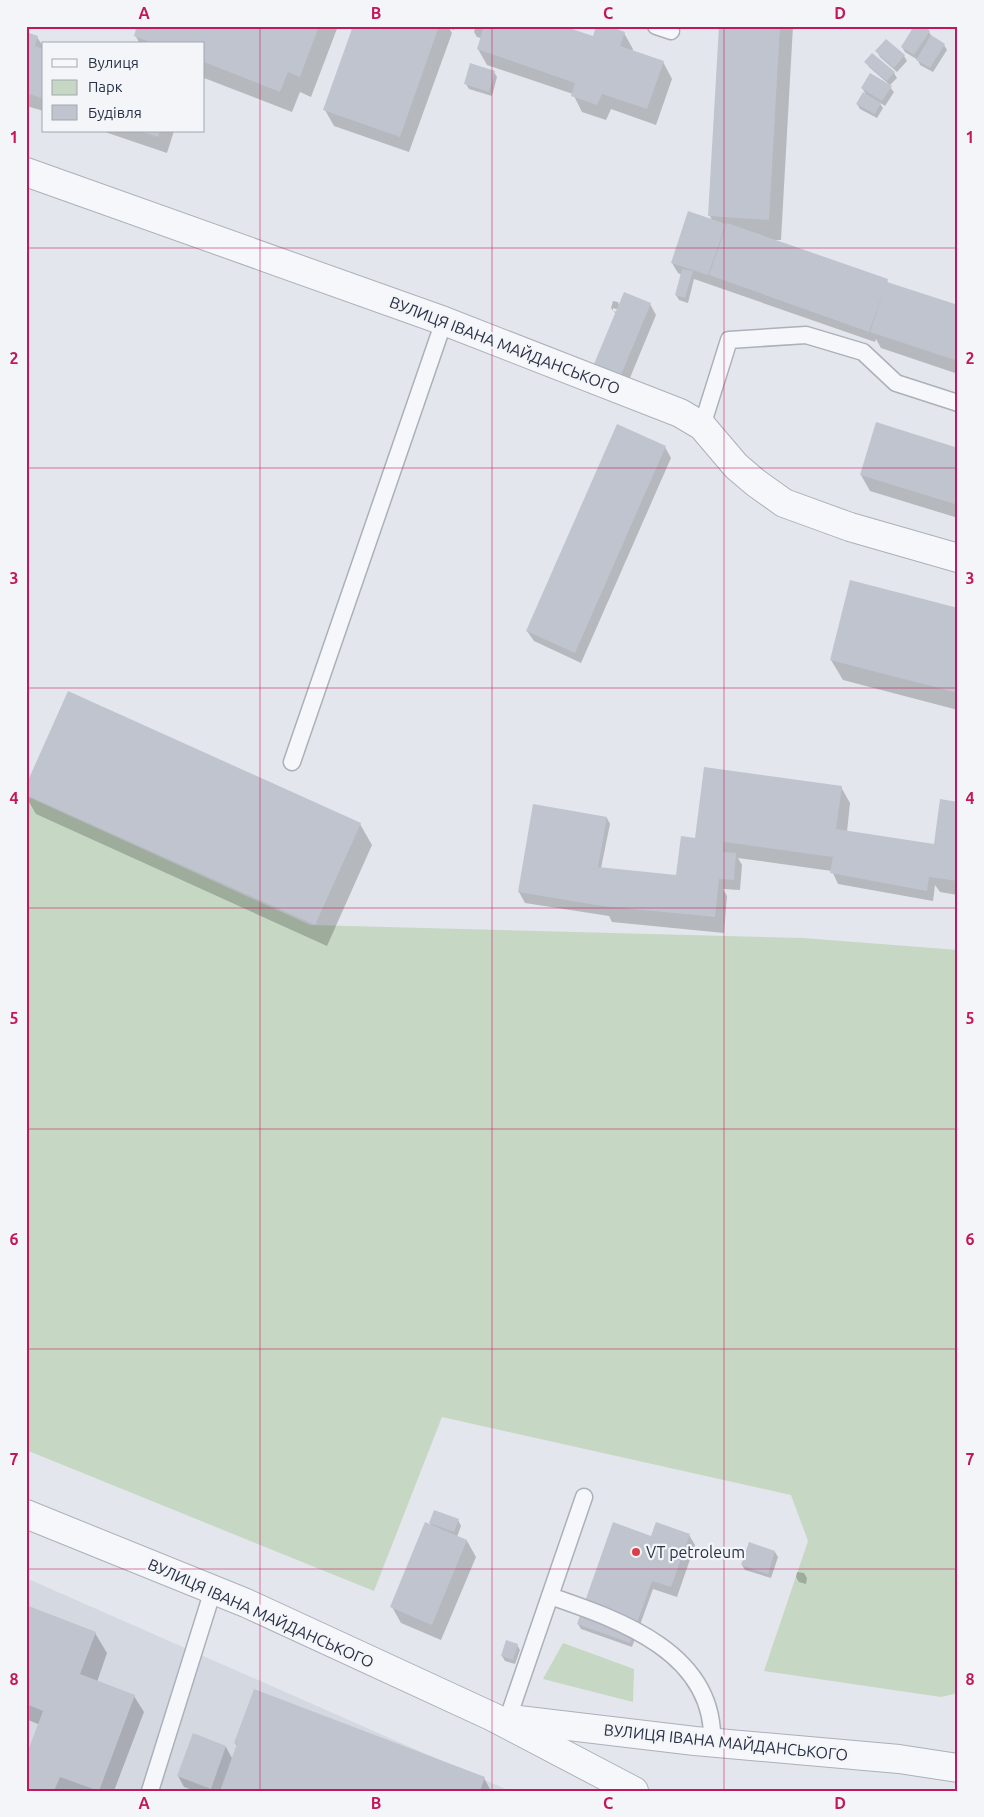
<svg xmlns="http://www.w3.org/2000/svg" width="984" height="1817" viewBox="0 0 984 1817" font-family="Ubuntu,sans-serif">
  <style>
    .built { fill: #d4d8e1 }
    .green { fill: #c6d7c3 }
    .shadow { fill: #0003; fill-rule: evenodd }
    .building { fill: #bfc4cf }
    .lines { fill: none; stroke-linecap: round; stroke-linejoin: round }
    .lane-casing { stroke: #abb0ba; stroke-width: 19 }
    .street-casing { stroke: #abb0ba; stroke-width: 30 }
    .lane { stroke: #f6f7fa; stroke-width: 16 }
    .street { stroke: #f6f7fa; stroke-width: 28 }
    .grid { fill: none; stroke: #c2185b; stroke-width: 1; stroke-opacity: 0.55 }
    .poi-dot { fill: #db3e48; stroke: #f3f5f9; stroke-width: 2 }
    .labels { text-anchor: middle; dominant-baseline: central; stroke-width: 4.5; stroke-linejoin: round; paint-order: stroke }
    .street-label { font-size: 16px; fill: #293146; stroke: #f3f5f9 }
    .poi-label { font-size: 16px; fill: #293146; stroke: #f3f5f9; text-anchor: start }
    .neatline { fill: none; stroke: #c2185b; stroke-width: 2 }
    .grid-label { font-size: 16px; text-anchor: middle; font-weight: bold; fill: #c2185b }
  </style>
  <rect width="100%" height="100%" fill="#e3e6ec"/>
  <path class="built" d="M26 1578 510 1791H26Z"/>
  <g class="green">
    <path d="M26 796 310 925 803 938 958 950V1693L941 1697 764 1671 808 1541 791 1495 442 1417 374 1591 26 1450Z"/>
    <path d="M563 1643 634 1669 633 1702 543 1679Z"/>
  </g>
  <g class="shadow">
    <path d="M139 26H338L311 97 300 92 292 112 204 78V44H140L135 35Z"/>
    <path d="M355 26H455L454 30 449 28 452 33 409 152 334 126 325 110Z"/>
    <path d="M476 26H560L594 38 624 33 633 49 632 52 663 62 672 79 656 125 611 109 606 120 582 112 573 94 487 65 478 49 481 38 477 37 474 32Z"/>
    <path d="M682 26H692L691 29Z"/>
    <path d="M720 26H793L781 240H773L887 280 888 283 958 307V374L881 348 876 339 875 342 694 279 688 303 679 300 676 295 682 275 678 273 672 263 712 220 710 216Z"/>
    <path d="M929 32 932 37 944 45 947 50 933 72 920 65 918 60 905 52 902 47Z"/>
    <path d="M26 33 37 37 44 48V111L26 106Z"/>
    <path d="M877 51 904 56 907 61 897 72 880 57Z"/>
    <path d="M866 62 894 73 897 78 889 86 894 92 885 106 879 102 883 108 877 118 860 109 857 104 867 96 862 88 890 85 869 67Z"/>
    <path d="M494 72 497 77 492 96 469 89 466 84Z"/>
    <path d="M102 131H174L167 153Z"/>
    <path d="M613 301 618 302 619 305 650 304 656 315 627 385 601 374 595 364 616 314 611 308ZM613 308 622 311 621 313 613 311Z"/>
    <path d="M665 447 671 458 581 663 534 641 527 631Z"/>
    <path d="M958 449V518L870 491 861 475Z"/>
    <path d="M958 609V710L843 680 831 660Z"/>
    <path d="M841 787 850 803 847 832 935 846 958 803V895L940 892 935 885 933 901 838 884 832 871 738 858 742 865 740 890 723 889 727 896 724 933 612 922 609 916 525 903 519 892 607 818 610 824 601 868 677 876 697 839Z"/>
    <path d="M26 788 360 824 372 845 327 946 36 814 26 797Z"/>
    <path d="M458 1520 461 1526 457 1537 467 1541 476 1557 441 1640 401 1623 392 1607 432 1527 430 1523Z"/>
    <path d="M689 1535 695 1545 677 1597 653 1589 632 1647 581 1629 578 1624 652 1538Z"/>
    <path d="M775 1552 778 1557 771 1578 745 1570 742 1565Z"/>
    <path d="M797 1572 804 1573 807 1578 806 1584 799 1582 796 1577Z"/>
    <path d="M26 1606 95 1633 107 1653 97 1682 134 1696 144 1712 114 1791H26L40 1725 26 1719Z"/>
    <path d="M517 1645 520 1650 515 1664 505 1661 502 1656Z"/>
    <path d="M235 1743 484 1778 491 1791H195L184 1787 178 1776 226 1747 233 1760 238 1747Z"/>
  </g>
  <g class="building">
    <path d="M137 26H319L300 77 288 72 280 92 204 62V44H155L134 36Z"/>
    <path d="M353 26H439L400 137 323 110Z"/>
    <path d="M484 26H563L593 36 596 26H608L625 32 620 46 664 61 647 109 602 94 597 105 571 96 575 83 477 49Z"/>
    <path d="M719 26H780L769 220 708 216Z"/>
    <path d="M914 26H923L930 31 914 55 901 47Z"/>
    <path d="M26 32 38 36 35 46 44 49V99L26 93Z"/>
    <path d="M931 35 945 44 930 68 916 60Z"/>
    <path d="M886 39 905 55 894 68 875 51Z"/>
    <path d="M872 53 895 72 887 81 864 62Z"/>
    <path d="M470 63 495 71 489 92 464 84Z"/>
    <path d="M870 73 892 86 882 101 861 88Z"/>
    <path d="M863 92 881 103 875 114 856 104Z"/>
    <path d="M140 131H160L158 137Z"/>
    <path d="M688 211 726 224 708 275 671 263Z"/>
    <path d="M727 223 888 279 887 282 958 305V361L870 332 884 290 869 332 709 275Z"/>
    <path d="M682 269 693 271 685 298 675 295Z"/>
    <path d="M624 292 651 303 621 375 594 364Z"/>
    <path d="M876 422 958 448V505L860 475Z"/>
    <path d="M617 424 666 446 575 653 526 631Z"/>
    <path d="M850 580 958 608V693L830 660Z"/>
    <path d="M68 691 361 823 315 925 26 795V785Z"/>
    <path d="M704 767 842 786 836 829 934 844 940 799 958 802V881L929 877 927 891 830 873 833 857 724 842 723 852 736 853 734 880 719 879 715 917 602 906 518 892 533 804 607 817 598 867 676 875 681 836 695 838Z"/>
    <path d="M434 1510 459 1519 454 1532 429 1523Z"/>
    <path d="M425 1522 467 1540 432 1625 390 1607Z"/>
    <path d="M613 1522 651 1536 656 1522 690 1534 671 1587 652 1581 630 1643 577 1624Z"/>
    <path d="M749 1542 775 1551 768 1574 741 1565Z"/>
    <path d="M26 1605 96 1632 80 1674 135 1695 99 1791 60 1777 54 1791H26V1756L43 1711 26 1704Z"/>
    <path d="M506 1640 518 1644 513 1660 501 1656Z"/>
    <path d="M254 1689 485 1777 480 1791H220L237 1744 234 1743Z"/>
    <path d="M193 1733 226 1746 211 1789 177 1776Z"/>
  </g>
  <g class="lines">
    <g class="lane-casing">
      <g id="lane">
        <path d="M656 26 671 31"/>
        <path d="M702 426 729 340 806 335 863 352 896 383 958 403"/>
        <path d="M292 762 444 321"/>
        <path d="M550 1596C620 1620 716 1653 712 1743"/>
        <path d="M508 1718 584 1497"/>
        <path d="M150 1791 213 1590"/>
      </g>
    </g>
    <g class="street-casing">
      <g id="street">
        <path d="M26 172 444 321 680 413 702 426 736 466 756 483 784 503 850 527 958 558"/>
        <path d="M26 1514 246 1603 493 1717 634 1791"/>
        <path d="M510 1719 695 1741 899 1759 958 1768"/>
      </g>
    </g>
    <use href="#lane" class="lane"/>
    <use href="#street" class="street"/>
  </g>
  <path class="grid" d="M260 26V1791M492 26V1791M724 26V1791M26 248H958M26 468H958M26 688H958M26 908H958M26 1129H958M26 1349H958M26 1569H958"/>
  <circle class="poi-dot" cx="636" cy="1552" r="5"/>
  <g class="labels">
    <g class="street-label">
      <text transform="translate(505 345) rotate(21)">ВУЛИЦЯ ІВАНА МАЙДАНСЬКОГО</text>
      <text transform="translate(261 1613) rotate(24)">ВУЛИЦЯ ІВАНА МАЙДАНСЬКОГО</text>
      <text transform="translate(726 1742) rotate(6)">ВУЛИЦЯ ІВАНА МАЙДАНСЬКОГО</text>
    </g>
    <g class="poi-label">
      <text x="646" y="1552">VT petroleum</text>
    </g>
  </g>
  <rect width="984" height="1817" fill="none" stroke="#f3f5f9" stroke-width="55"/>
  <rect x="42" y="42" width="162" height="90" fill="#f3f5f9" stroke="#a2a7b1"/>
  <rect x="52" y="59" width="25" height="8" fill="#f6f7fa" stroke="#a2a7b1"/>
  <text x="88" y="68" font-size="15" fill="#293146">Вулиця</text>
  <rect x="52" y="80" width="25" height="15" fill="#c6d7c3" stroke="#a2a7b1"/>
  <text x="88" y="92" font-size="15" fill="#293146">Парк</text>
  <rect x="52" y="105" width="25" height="15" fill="#bfc4cf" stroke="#a2a7b1"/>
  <text x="88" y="118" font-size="15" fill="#293146">Будівля</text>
  <rect x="28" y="28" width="928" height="1762" class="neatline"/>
  <g class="grid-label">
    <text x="144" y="19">A</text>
    <text x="376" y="19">B</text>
    <text x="608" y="19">C</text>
    <text x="840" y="19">D</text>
    <text x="14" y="143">1</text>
    <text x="970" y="143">1</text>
    <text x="14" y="364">2</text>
    <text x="970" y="364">2</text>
    <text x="14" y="584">3</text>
    <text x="970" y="584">3</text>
    <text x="14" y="804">4</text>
    <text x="970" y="804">4</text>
    <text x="14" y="1024">5</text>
    <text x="970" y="1024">5</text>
    <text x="14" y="1245">6</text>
    <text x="970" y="1245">6</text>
    <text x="14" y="1465">7</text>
    <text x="970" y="1465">7</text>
    <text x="14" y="1685">8</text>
    <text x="970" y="1685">8</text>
    <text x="144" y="1809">A</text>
    <text x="376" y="1809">B</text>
    <text x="608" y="1809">C</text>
    <text x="840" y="1809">D</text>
  </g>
</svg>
